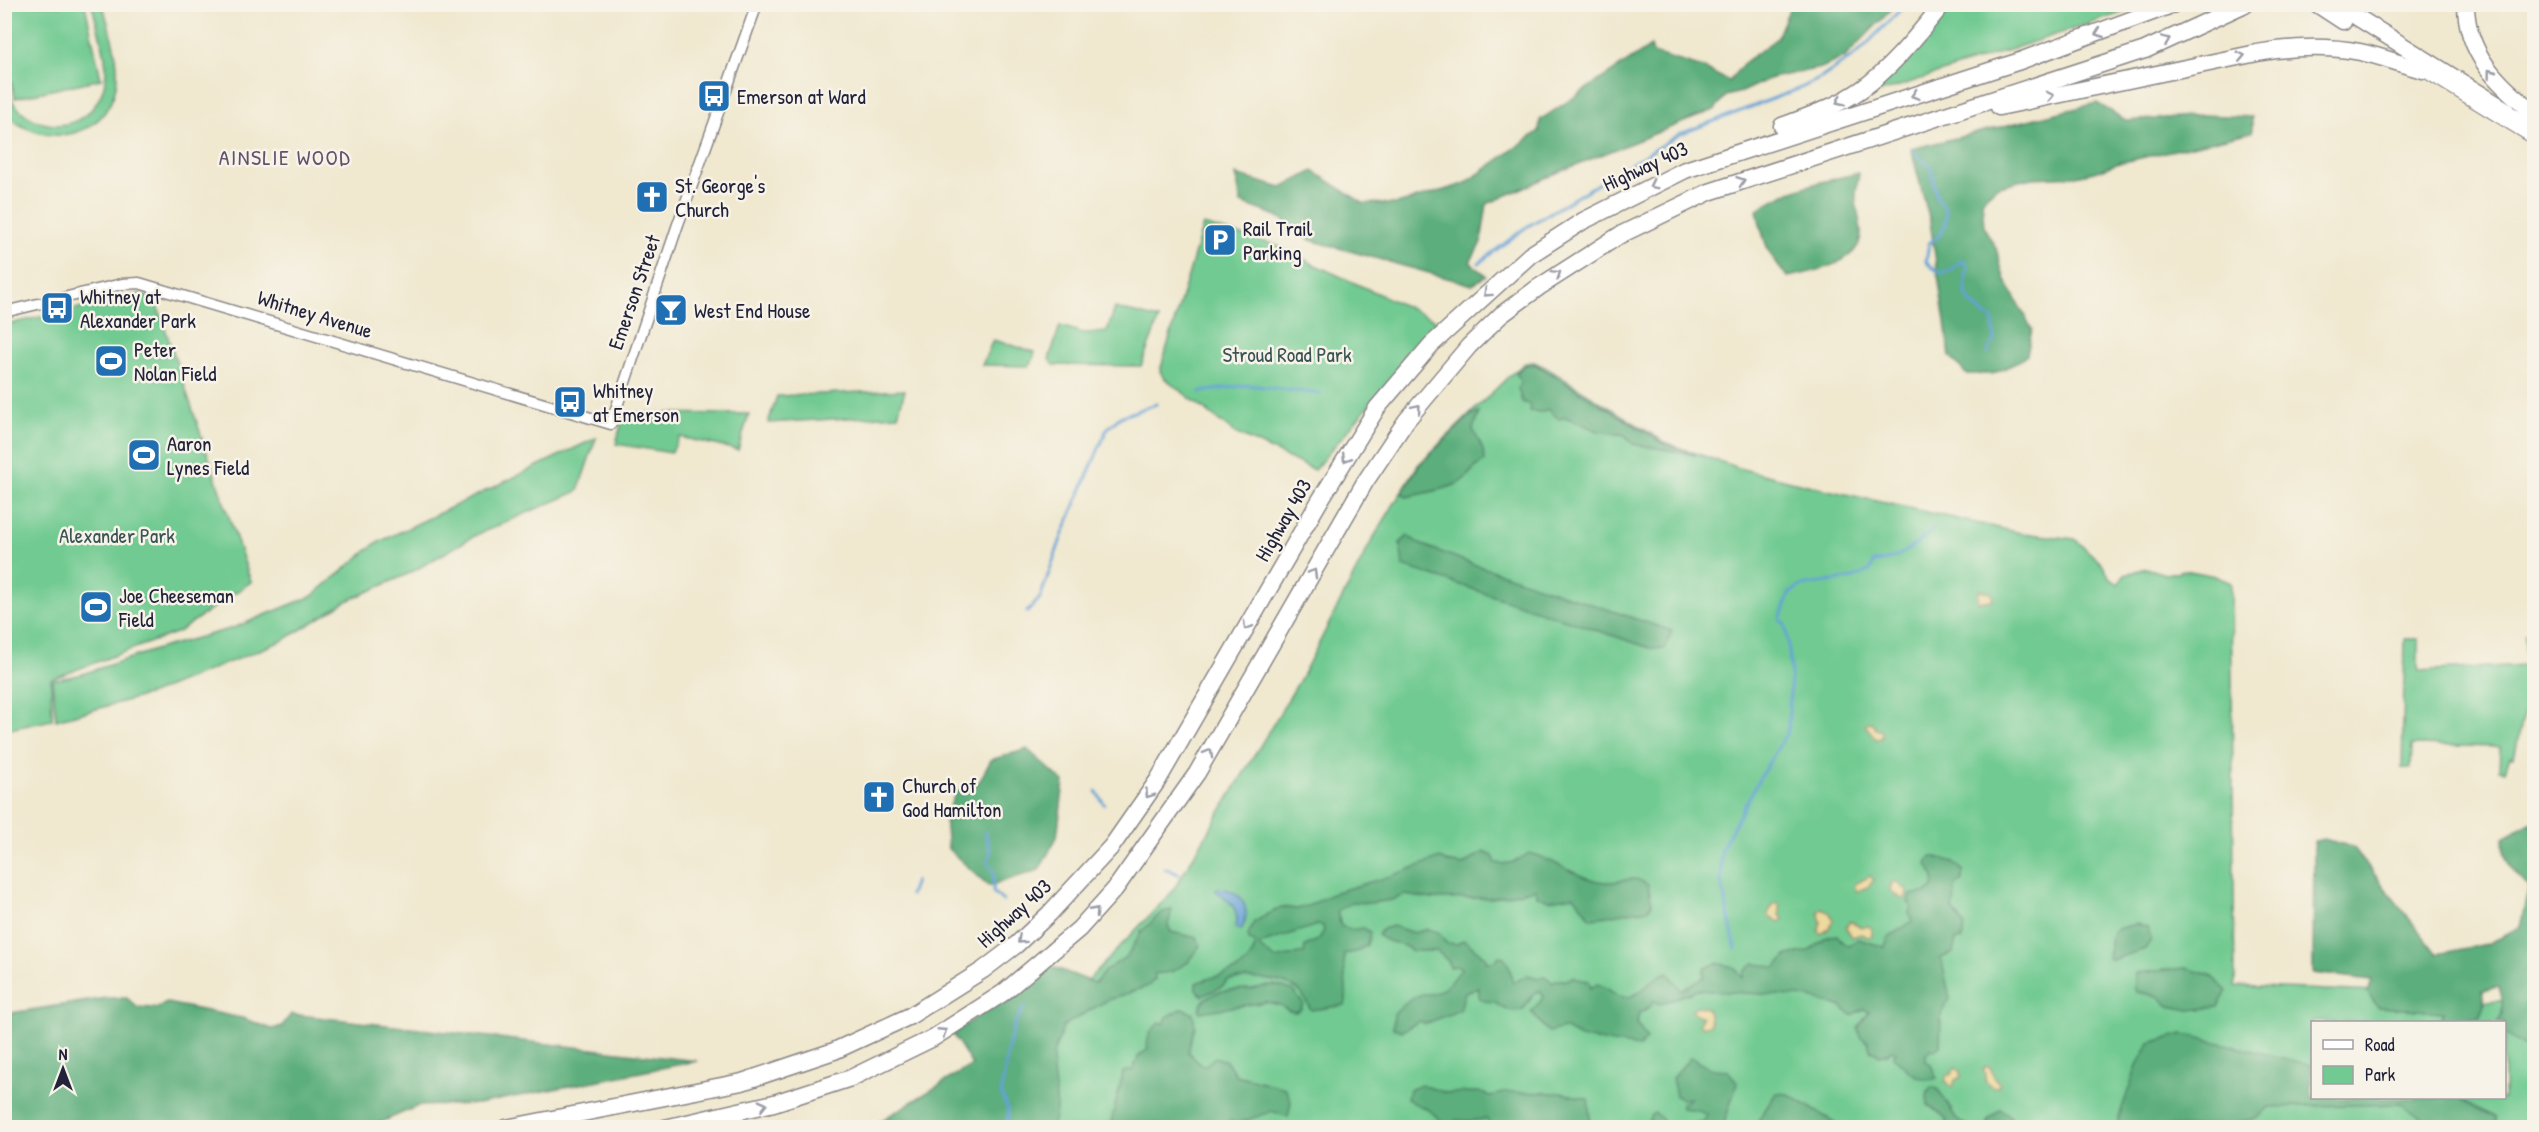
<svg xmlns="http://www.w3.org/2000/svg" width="2539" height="1132" viewBox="0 0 2539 1132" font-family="'Patrick Hand',sans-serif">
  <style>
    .green { fill: #71ca91; stroke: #4a7666; stroke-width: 1.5; fill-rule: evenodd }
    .forest { fill: #5cae7b; stroke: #3f685b; stroke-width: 1.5; fill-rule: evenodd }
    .sand { fill: #eeda9e; stroke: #887e6c; stroke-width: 1.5 }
    .water { fill: #65a2d6; stroke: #446288; stroke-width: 1.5 }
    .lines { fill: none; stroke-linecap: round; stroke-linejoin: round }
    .stream { stroke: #65a2d6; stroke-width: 3 }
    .tertiary-casing { stroke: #898585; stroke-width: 13 }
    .secondary-casing { stroke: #898585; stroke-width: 14 }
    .motorway-casing { stroke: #898585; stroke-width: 19 }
    .tertiary { stroke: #fff; stroke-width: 10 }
    .secondary { stroke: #fff; stroke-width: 12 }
    .motorway { stroke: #fff; stroke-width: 16 }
    .oneway { stroke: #9c9ca7 }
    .labels { text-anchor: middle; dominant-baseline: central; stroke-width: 5; stroke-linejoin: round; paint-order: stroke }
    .poi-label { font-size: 21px; fill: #22223b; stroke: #f7f3e8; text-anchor: start }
    .street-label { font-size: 21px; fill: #22223b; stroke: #f7f3e8 }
    .park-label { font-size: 21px; fill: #3a5455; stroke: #f7f3e8 }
    .neighbourhood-label { font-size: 22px; letter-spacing: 1.5px; fill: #62536d; stroke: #f7f3e8 }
  </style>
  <rect width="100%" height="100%" fill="#f7f3e8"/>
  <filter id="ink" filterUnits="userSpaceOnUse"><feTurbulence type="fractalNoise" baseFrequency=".0167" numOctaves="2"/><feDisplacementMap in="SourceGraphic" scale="12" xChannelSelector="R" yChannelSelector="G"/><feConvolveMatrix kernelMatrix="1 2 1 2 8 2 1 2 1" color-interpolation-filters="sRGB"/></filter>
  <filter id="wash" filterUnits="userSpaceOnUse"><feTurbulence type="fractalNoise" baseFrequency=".008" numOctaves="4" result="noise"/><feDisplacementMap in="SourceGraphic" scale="24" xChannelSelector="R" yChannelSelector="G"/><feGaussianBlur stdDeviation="1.35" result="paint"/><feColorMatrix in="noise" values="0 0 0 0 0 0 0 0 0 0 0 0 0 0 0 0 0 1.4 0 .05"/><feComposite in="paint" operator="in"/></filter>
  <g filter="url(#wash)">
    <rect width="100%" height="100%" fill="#f0e8cf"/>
    <g class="green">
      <path d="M2094 4 2137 8 1866 97 1949 5Z"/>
      <path d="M4 5H85L101 79 15 98 5 55Z"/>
      <path d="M92 5H103C109 30 121 59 116 86 105 142 40 149 5 113V88C25 136 89 139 104 86 111 61 97 29 92 5Z"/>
      <path d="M1203 225 1276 245 1313 264 1438 321 1416 358 1376 397 1314 470 1235 433 1163 377 1160 371Z"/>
      <path d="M140 294 155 299 251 582 178 632 51 679 52 720 5 730V325Z"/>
      <path d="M1115 308 1159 319 1141 366 1054 365 1049 359 1060 326 1083 333 1107 332Z"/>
      <path d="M993 340 1035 352 1032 363 1028 366 982 365Z"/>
      <path d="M1534 362 1545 367 1666 443 1742 469 1832 491 2021 533 2075 539 2102 564 2110 578 2118 584 2125 575 2146 568 2166 574 2185 570 2215 576 2231 583 2235 986 2402 993 2475 1003 2509 1000 2534 978V1127L1026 1128 1029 1042 1172 892 1301 678 1372 540 1418 465 1507 378 1525 363ZM2312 1022H2504V1098H2312Z"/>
      <path d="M905 390 898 415 768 423 777 396Z"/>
      <path d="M624 413 749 414 738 450 680 437 671 453 616 444Z"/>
      <path d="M596 438 578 491 476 535 410 573 345 602 284 640 151 694 56 720 52 680 79 675 161 648 233 628 312 596 375 544Z"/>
      <path d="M2525 633H2534V671L2514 757 2510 756 2505 771 2499 770 2500 747 2412 745 2411 768H2402L2405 639H2418V671L2526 665Z"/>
    </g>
    <g class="forest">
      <path d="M1791 5H1896L1845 57 1821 68 1771 78 1741 92 1726 96 1714 110 1561 171 1487 204 1481 243 1470 262 1486 276 1472 285 1310 240 1277 216 1241 203 1236 175 1282 188 1313 171 1363 203 1397 204 1464 184 1539 131 1540 120 1651 46 1653 53 1703 68 1729 81 1744 63 1777 38Z"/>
      <path d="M2097 103 2127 121 2202 115 2252 117V132L2119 163 2094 172 2076 176 2032 178 1998 186 1982 200 1984 227 1996 248 2004 278 2032 329 2027 355 2016 363 1992 374H1966L1950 356 1930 222 1911 149Z"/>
      <path d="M1859 173C1858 182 1855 192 1856 201 1857 212 1861 223 1861 234 1861 263 1810 273 1788 277 1768 258 1762 236 1757 210 1787 188 1824 181 1859 173Z"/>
      <path d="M1535 364 1665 444 1696 455 1633 444 1625 435 1598 431 1565 417 1559 419 1547 409 1543 412 1529 411 1530 405 1522 402 1518 388 1521 381 1516 373 1525 365Z"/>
      <path d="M1479 412 1473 429 1483 450 1485 461C1472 467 1469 477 1459 483 1443 491 1423 493 1406 497L1402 493 1419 465 1472 414Z"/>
      <path d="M1408 536 1420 544 1470 563 1672 631 1665 649 1650 648 1403 566 1400 543Z"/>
      <path d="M1027 749 1064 782 1057 837 1039 870 989 886 948 849 945 818 956 792 979 782 991 760Z"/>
      <path d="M2534 821V1054L2505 1034 2504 1022H2498C2505 1012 2503 999 2499 987L2482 990 2484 1004 2480 1017 2471 1018 2470 1022H2440L2443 1012 2378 1007 2368 993 2372 980 2313 973 2314 841 2324 839 2353 847 2437 954 2487 944 2520 927 2529 887C2512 871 2503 862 2503 838Z"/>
      <path d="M1484 852 1493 856 1496 863C1510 866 1519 860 1529 853 1554 859 1573 876 1598 881 1613 885 1624 878 1635 879 1639 879 1644 883 1648 885L1652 904 1648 910C1628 910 1611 917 1591 918L1574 896 1549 900 1537 896 1536 889 1493 898 1432 899 1405 895 1392 900 1370 903 1352 902 1337 911 1341 926 1351 930 1364 928 1370 933 1367 945 1356 952 1344 954C1343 967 1349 997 1345 1005L1311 1010C1308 1006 1304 995 1299 991 1286 979 1243 976 1227 981L1223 986 1202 996 1196 989V983C1223 972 1249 976 1256 943L1249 940 1248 935 1254 922 1281 907 1297 909 1308 906 1336 892 1391 876 1440 858 1448 862 1462 865ZM1317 925 1323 926 1324 931 1318 940 1305 946 1304 953 1275 959 1260 947V944Z"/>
      <path d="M1932 856 1954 862 1963 871V881L1956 885 1953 909 1965 926 1962 939 1956 940 1953 953 1941 958 1950 998 1941 1014 1940 1046 1934 1050 1930 1049 1926 1055V1062L1930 1063 1937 1078C1919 1085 1906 1068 1893 1056L1896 1052 1892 1050 1887 1054 1880 1056 1870 1050 1868 1042 1860 1037 1858 1028 1869 1012 1864 1009 1851 1015 1840 1006 1808 997 1697 990 1660 1004 1653 1001 1651 1006 1639 1013 1637 1023 1647 1039 1639 1047 1582 1038 1564 1028 1549 1032C1540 1027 1539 1017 1531 1012L1544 997 1540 991 1534 993 1523 1010C1510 1012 1504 1010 1495 1002L1484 1001 1479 998V988L1465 992 1460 1010 1425 1024 1420 1021 1402 1031 1393 1028 1394 1014 1408 1001 1422 994H1432L1445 988 1461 969 1459 966 1450 967 1448 961 1437 951H1412C1402 941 1387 945 1378 935L1382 929 1393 926 1414 933 1428 929 1438 932 1446 943 1457 944 1464 940 1486 958V962H1493L1499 956 1504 957 1509 966 1513 983 1528 975 1538 978 1545 976 1553 983 1556 980H1567L1574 976 1576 979 1589 981 1591 988 1597 984C1606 986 1615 996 1623 997 1639 1000 1651 976 1668 972L1681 990 1704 977V969L1716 963 1734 967 1743 978 1744 972 1754 963C1761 966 1767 964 1774 968 1780 965 1783 958 1788 955 1794 953 1802 953 1808 951 1820 946 1822 935 1837 935L1841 941 1848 946 1858 939 1885 947 1888 937 1912 922 1909 912 1912 907 1908 902 1910 895 1927 892 1933 887 1934 878 1927 864Z"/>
      <path d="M1172 909 1168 925 1171 932 1197 938 1200 945 1189 962 1171 972 1154 974 1155 979 1148 986 1106 1001 1063 1026C1062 1037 1054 1045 1053 1057 1051 1084 1062 1100 1052 1127L869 1128 972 1065 953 1034 1048 965 1095 983 1105 971 1128 955 1142 931 1161 913Z"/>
      <path d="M2137 924 2148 928 2151 940 2145 949 2111 960 2108 958C2113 930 2106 930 2137 924Z"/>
      <path d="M2185 968 2210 975 2227 991 2218 1007 2190 1010 2169 1006 2158 996 2137 992 2134 988 2136 973Z"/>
      <path d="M1275 985 1292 990 1303 1003 1301 1009 1296 1012 1289 1011 1280 1005 1266 1002 1200 1012 1199 1010C1205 988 1232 990 1250 989 1258 988 1266 986 1275 985Z"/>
      <path d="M107 998H127L137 1007 155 1008 167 1003 242 1018 272 1029 282 1026 291 1014 697 1061 478 1104 418 1106 375 1125 343 1128H78L33 1125 5 1127V1014Z"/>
      <path d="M1183 1008 1193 1014 1195 1026 1188 1052 1201 1065H1206L1215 1057 1226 1061 1236 1075 1285 1088 1291 1101 1288 1117 1272 1111 1237 1124 1229 1121 1228 1127H1110L1123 1072 1133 1070 1138 1057 1148 1049C1145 1038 1152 1028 1161 1022L1164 1024 1167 1017Z"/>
      <path d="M2183 1034 2312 1065V1098H2459L2495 1118 2496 1127H2434L2401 1104 2269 1107 2258 1118 2219 1127H2118V1120L2137 1065 2150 1043Z"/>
      <path d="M1691 1057 1710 1069 1728 1070 1737 1083 1723 1127H1688L1692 1124 1704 1121 1707 1115 1697 1110 1682 1108 1681 1105 1690 1098 1681 1099 1676 1096 1672 1078Z"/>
      <path d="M1421 1085 1447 1093 1478 1092 1490 1096 1508 1092 1562 1093 1588 1099 1591 1127H1561L1542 1122C1531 1131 1508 1128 1494 1127L1486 1119 1469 1121 1457 1120 1450 1125C1440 1123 1437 1116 1429 1110 1421 1105 1413 1105 1407 1098L1409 1090Z"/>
      <path d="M1931 1087 1938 1089 1956 1118 1969 1127H1948L1946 1118 1928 1105 1927 1095Z"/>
      <path d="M1776 1093 1788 1094 1842 1127H1754Z"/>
      <path d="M2000 1109C2008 1113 2014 1118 2013 1127H1987L1989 1119Z"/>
      <path d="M1655 1113 1663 1120 1662 1127H1641L1643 1122H1648L1651 1115Z"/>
    </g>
    <g class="sand">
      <path d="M1979 590 1991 592 1993 600 1978 602Z"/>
      <path d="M1868 722 1873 723 1876 729 1882 731V738L1876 739 1865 725Z"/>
      <path d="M1870 876 1874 880 1868 887 1858 891 1855 890V884Z"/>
      <path d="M1892 882H1897L1907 891 1906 898 1902 899 1890 890Z"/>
      <path d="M1778 903 1780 906V915L1783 919 1780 922 1770 918 1768 913 1774 904Z"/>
      <path d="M1822 908 1829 912 1833 919 1829 929 1821 934 1818 931 1821 922 1818 912Z"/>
      <path d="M1850 921 1861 927 1869 926 1872 929V936L1867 937 1861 934 1852 937 1846 927Z"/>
      <path d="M1698 1006C1711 1007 1708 1014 1711 1024L1703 1027 1699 1023 1702 1017 1692 1012 1693 1008Z"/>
      <path d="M1955 1067 1959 1070 1961 1077 1955 1080 1953 1086H1950L1945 1081 1947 1076 1952 1074Z"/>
      <path d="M1985 1067H1990L1995 1079 2000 1083 1997 1087H1991L1985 1081 1986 1074 1983 1070Z"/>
    </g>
    <path class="water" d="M1217 888C1241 889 1253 908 1241 930L1236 928C1240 909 1230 901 1216 891Z"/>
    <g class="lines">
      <g class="stream">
        <path d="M1913 151 1931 167 1937 199 1945 207C1947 225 1946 233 1929 243L1926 262C1939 275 1949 276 1960 261L1967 264C1965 299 1961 299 1992 319L1995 338 1988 352"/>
        <path d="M1479 263 1525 228 1680 134 1801 88 1821 78 1859 52 1906 4"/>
        <path d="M1200 392 1248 385 1321 394"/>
        <path d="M1027 612 1040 598 1062 536 1107 429 1120 417 1156 404"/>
        <path d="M1096 791 1104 804"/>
        <path d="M985 832 991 854 987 862 994 872 993 892 1003 901"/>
        <path d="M1164 868 1179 874"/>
        <path d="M910 895 915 881"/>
        <path d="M1736 949 1721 883V850L1759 779 1788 731 1791 673 1788 640 1785 625 1780 619 1789 594 1800 586 1854 578 1871 570 1873 562C1896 562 1918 544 1934 528"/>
        <path d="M1007 1128 1008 1111 1001 1093 1009 1044 1015 1023 1024 1008"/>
      </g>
    </g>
  </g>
  <g filter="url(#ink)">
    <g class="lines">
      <g class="tertiary-casing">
        <path id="tertiary" d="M4 312 122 284 139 283 611 424 677 227 757 4"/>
      </g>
      <g class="secondary-casing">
        <g id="secondary">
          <path d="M2423 70 2534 138"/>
          <path d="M2506 110 2534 126"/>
        </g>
      </g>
      <g class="motorway-casing">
        <g id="motorway">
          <path d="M2317 4 2343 21"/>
          <path d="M2336 4 2506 110"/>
          <path d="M2466 4C2466 53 2498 85 2534 112"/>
          <path d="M1999 107 2257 53C2291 47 2325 45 2360 52 2381 56 2402 65 2423 70"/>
          <path d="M1782 126C1809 116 1838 106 1862 89 1894 66 1918 34 1943 4"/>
          <path d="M506 1128 742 1082 834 1051 910 1016 983 970 1016 945 1049 914 1112 846 1158 780 1319 502 1377 408 1431 345 1530 255 1583 221 1685 170 2017 62 2174 4"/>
          <path d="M665 1128 774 1103 851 1078 933 1038 1003 993 1079 929 1115 889 1197 773 1365 482 1406 421 1469 346 1501 315 1539 287 1620 235 1709 192 2145 50 2245 4"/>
        </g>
      </g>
      <use href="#tertiary" class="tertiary"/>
      <use href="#secondary" class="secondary"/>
      <use href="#motorway" class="motorway"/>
    </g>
    <defs><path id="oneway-chevron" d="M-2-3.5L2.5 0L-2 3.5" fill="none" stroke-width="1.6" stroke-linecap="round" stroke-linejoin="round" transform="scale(1.5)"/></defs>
    <g class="oneway">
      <use href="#oneway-chevron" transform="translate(2099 33) rotate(160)"/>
      <use href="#oneway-chevron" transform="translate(2166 40) rotate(-23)"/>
      <use href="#oneway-chevron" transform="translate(2241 56) rotate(-12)"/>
      <use href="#oneway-chevron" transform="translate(2491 73) rotate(-127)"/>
      <use href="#oneway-chevron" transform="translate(1915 95) rotate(162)"/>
      <use href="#oneway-chevron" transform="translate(2050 96) rotate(-12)"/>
      <use href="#oneway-chevron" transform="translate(1840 101) rotate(153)"/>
      <use href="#oneway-chevron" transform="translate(1741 181) rotate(-19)"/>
      <use href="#oneway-chevron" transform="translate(1653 185) rotate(154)"/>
      <use href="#oneway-chevron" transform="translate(1557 274) rotate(-34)"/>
      <use href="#oneway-chevron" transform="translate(1487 293) rotate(138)"/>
      <use href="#oneway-chevron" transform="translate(1417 408) rotate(-50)"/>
      <use href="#oneway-chevron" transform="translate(1346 458) rotate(122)"/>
      <use href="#oneway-chevron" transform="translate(1313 573) rotate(-60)"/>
      <use href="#oneway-chevron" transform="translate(1247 626) rotate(120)"/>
      <use href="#oneway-chevron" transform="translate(1209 753) rotate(-60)"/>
      <use href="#oneway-chevron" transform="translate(1149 794) rotate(125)"/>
      <use href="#oneway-chevron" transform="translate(1095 911) rotate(-48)"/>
      <use href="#oneway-chevron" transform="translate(1021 940) rotate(138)"/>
      <use href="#oneway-chevron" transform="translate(943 1032) rotate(-33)"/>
      <use href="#oneway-chevron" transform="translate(763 1105) rotate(-13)"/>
    </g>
  </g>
  <defs>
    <g id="bus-square" transform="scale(1.725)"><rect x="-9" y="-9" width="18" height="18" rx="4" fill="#1f6fb2" stroke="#f7f3e8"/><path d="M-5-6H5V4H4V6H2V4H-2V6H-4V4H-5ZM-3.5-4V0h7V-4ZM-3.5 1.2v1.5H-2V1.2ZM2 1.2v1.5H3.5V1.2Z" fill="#fff"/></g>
    <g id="church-square" transform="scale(1.725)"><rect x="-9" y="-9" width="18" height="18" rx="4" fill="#1f6fb2" stroke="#f7f3e8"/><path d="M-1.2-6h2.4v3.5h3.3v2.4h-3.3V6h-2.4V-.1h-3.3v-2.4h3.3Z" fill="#fff"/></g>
    <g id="parking-square" transform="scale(1.725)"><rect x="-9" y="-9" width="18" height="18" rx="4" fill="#1f6fb2" stroke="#f7f3e8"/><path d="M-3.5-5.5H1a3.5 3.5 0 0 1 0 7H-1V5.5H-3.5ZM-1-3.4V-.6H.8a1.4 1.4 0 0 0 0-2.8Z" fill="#fff"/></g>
    <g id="bar-square" transform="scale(1.725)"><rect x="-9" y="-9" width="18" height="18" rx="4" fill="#1f6fb2" stroke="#f7f3e8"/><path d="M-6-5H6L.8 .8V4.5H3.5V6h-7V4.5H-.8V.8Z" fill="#fff"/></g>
    <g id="stadium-square" transform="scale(1.725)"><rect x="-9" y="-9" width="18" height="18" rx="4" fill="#1f6fb2" stroke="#f7f3e8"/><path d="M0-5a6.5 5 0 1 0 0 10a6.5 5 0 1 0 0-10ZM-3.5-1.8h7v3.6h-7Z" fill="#fff"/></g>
  </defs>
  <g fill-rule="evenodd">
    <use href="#bus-square" x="714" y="96"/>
    <use href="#church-square" x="652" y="197"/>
    <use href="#parking-square" x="1220" y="240"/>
    <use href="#bus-square" x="57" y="308"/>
    <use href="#bar-square" x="671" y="310"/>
    <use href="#stadium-square" x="111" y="361"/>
    <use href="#bus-square" x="570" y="402"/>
    <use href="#stadium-square" x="144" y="455"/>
    <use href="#stadium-square" x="96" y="607"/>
    <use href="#church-square" x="879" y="797"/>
  </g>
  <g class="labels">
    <g class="poi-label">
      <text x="737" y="96">Emerson at Ward</text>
      <text x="675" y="185">St. George's<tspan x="675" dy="24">Church</tspan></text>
      <text x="1243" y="228">Rail Trail<tspan x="1243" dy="24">Parking</tspan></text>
      <text x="80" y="296">Whitney at<tspan x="80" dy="24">Alexander Park</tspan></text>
      <text x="694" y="310">West End House</text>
      <text x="134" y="349">Peter<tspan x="134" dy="24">Nolan Field</tspan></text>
      <text x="593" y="390">Whitney<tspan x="593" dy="24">at Emerson</tspan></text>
      <text x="167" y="443">Aaron<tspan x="167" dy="24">Lynes Field</tspan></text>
      <text x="119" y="595">Joe Cheeseman<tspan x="119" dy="24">Field</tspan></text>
      <text x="902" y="785">Church of<tspan x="902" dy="24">God Hamilton</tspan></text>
    </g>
    <g class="street-label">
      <text transform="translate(1645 166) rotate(-25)">Highway 403</text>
      <text transform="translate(634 292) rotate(-71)">Emerson Street</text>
      <text transform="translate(315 314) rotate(17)">Whitney Avenue</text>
      <text transform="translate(1283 520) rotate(-60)">Highway 403</text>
      <text transform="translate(1014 913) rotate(-42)">Highway 403</text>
    </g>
    <g class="park-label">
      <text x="1287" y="354">Stroud Road Park</text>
      <text x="117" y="535">Alexander Park</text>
    </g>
    <g class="neighbourhood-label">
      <text x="285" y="157">AINSLIE WOOD</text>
    </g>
  </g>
  <rect width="2539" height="1132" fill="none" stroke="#f7f3e8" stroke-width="24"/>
  <rect x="2311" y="1021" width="195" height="78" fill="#f7f3e8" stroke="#a29fa3" stroke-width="1.5"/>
  <rect x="2323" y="1040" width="30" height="9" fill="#ffffff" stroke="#a29fa3" stroke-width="1.5"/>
  <text x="2365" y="1051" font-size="18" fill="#22223b">Road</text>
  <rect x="2323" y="1066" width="30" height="18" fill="#71ca91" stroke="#a29fa3" stroke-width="1.5"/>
  <text x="2365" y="1081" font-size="18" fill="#22223b">Park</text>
  <g transform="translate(63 1069)" stroke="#f7f3e8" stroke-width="4.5" paint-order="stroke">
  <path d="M0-4.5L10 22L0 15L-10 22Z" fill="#22223b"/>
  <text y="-9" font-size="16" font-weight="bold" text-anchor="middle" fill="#22223b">N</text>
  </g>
</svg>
